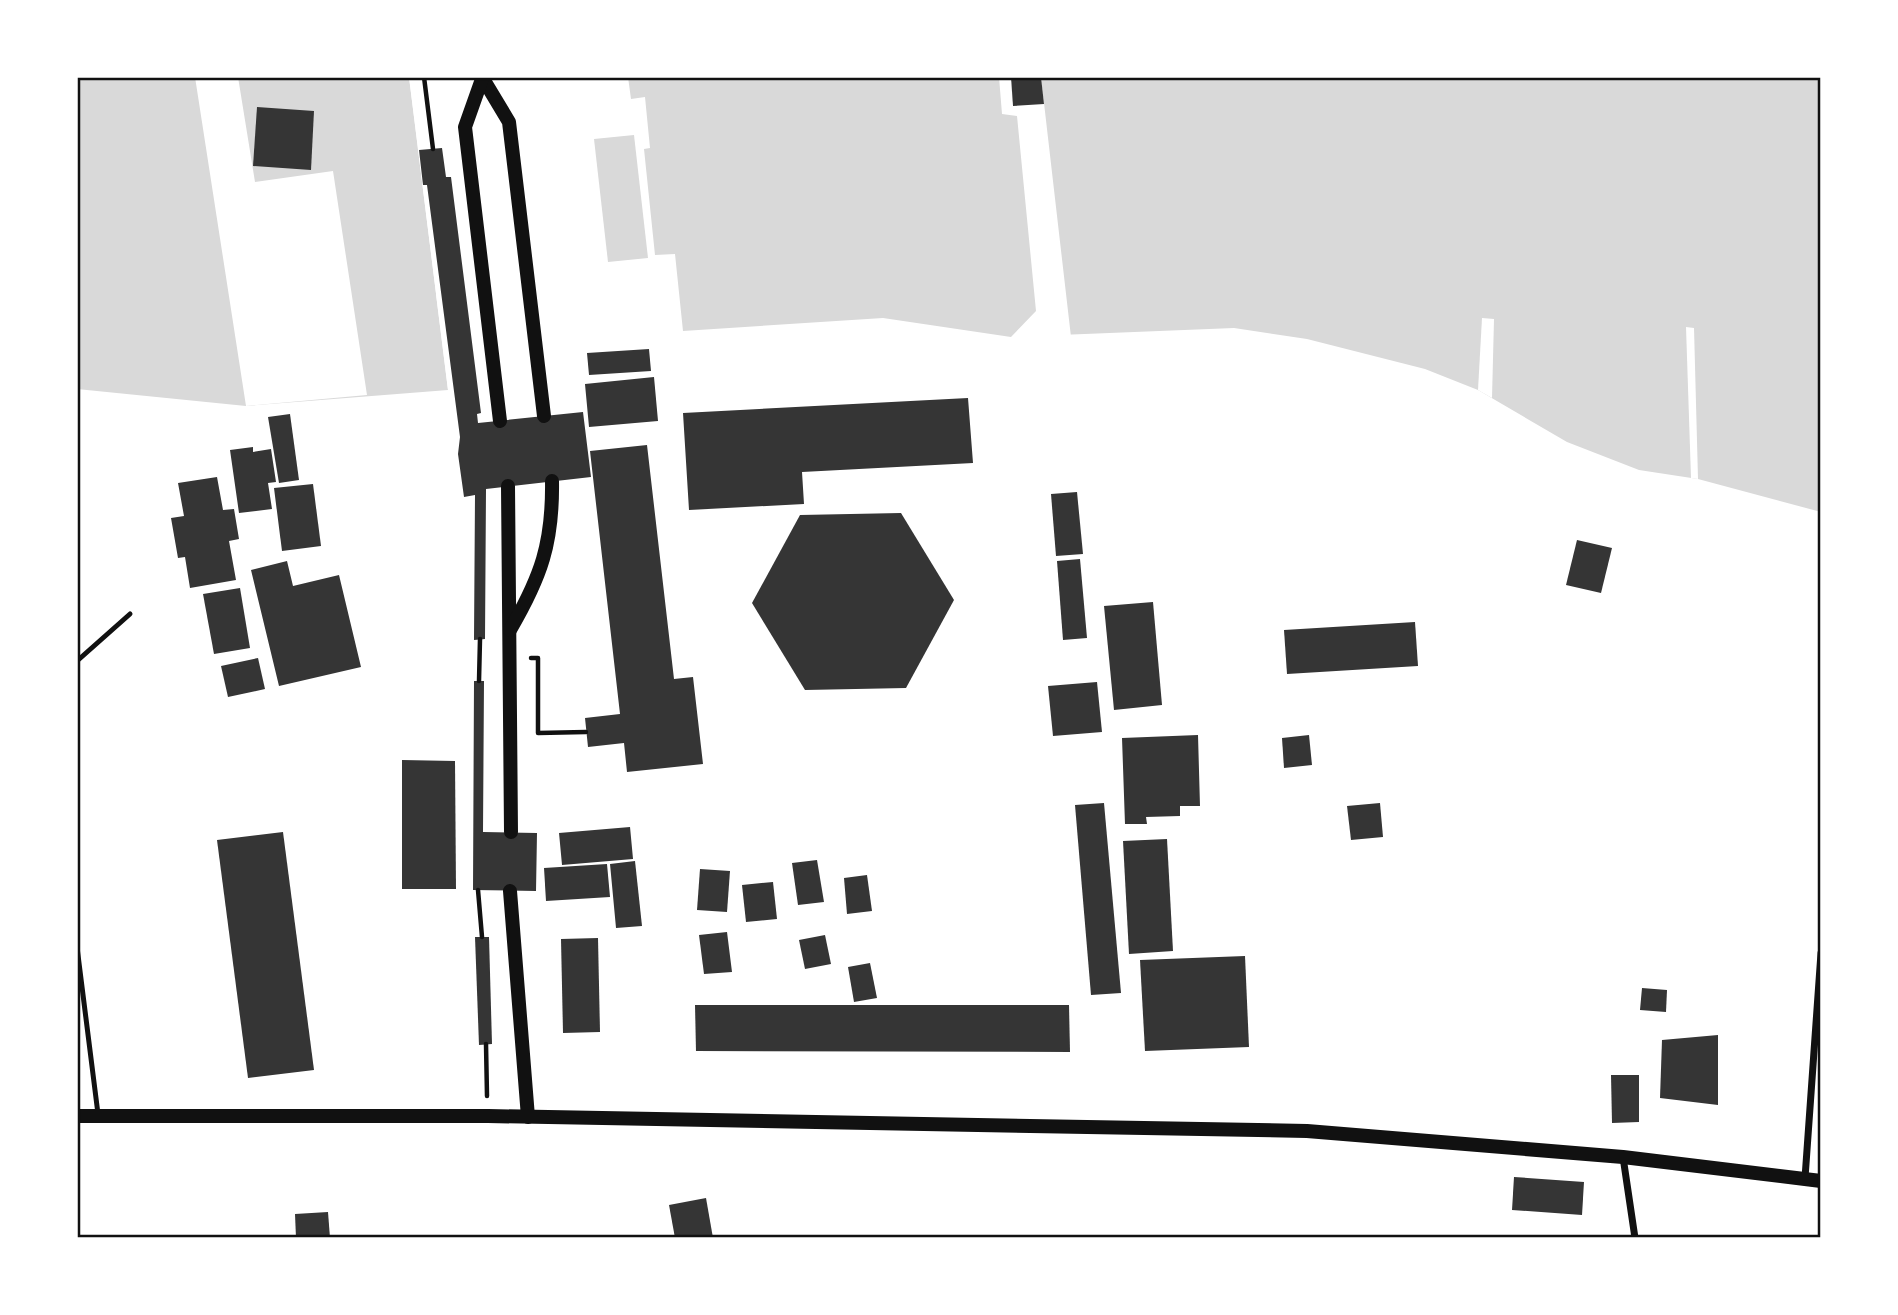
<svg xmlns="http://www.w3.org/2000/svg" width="1898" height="1315" viewBox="0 0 1898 1315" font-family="'PT Sans Narrow',sans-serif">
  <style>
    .water { fill: #d9d9d9 }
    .pier { fill: #fff }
    .building { fill: #353535 }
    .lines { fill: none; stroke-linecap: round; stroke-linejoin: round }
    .path { stroke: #111; stroke-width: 4.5 }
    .service { stroke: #111; stroke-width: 5 }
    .minor { stroke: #111; stroke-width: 7 }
    .secondary { stroke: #111; stroke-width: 14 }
    .neatline { fill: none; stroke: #111; stroke-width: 2.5 }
  </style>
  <rect width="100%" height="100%" fill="#fff"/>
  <g class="water">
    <path d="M77 77H409L448 390 246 406 77 389Z"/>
    <path d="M628 77H1821V512L1698 479 1639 470 1567 442 1478 390 1425 369 1307 339 1234 328 1011 337 883 318 683 331 675 254 655 255 644 149 650 148 645 97 631 99Z"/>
    <path d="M634 135 648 258 608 262 594 139Z"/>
  </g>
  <g class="pier">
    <path d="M195 77H238L255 182 333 171 367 395 246 406Z"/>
    <path d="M409 77H412L451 389 448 390Z"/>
    <path d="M999 77H1041L1071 337H1011L1036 311 1017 116 1002 114Z"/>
    <path d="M1482 318 1494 319 1492 398 1478 390Z"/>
    <path d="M1686 327 1694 328 1698 479 1691 478Z"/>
  </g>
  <g class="building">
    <path d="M1011 77H1041L1044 104 1013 106Z"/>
    <path d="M257 107 314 111 311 170 253 166Z"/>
    <path d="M442 148 446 177H451L481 413 477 414 478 423 583 412 591 477 486 489 485 639 474 640 475 495 464 497 458 454 460 437 427 185H423L419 150Z"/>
    <path d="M649 349 651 371 589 375 587 353Z"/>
    <path d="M654 377 658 421 589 427 585 384Z"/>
    <path d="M968 398 973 463 802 472 804 504 689 510 683 413Z"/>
    <path d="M290 414 299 480 279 483 268 417Z"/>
    <path d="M647 445 674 679 693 677 703 764 627 772 624 743 588 747 585 718 620 714 590 451Z"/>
    <path d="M253 447V452L271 449 276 482 268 483 272 509 239 513 230 450Z"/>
    <path d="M217 477 223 510 234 509 239 539 229 541 236 580 190 588 185 557 178 558 171 518 184 516 178 483Z"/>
    <path d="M313 484 321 546 282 551 274 488Z"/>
    <path d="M1077 492 1083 554 1056 556 1051 494Z"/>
    <path d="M901 513 954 600 906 688 805 690 752 603 800 515Z"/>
    <path d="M1577 540 1612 548 1601 593 1566 585Z"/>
    <path d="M1080 559 1087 638 1063 640 1057 561Z"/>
    <path d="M287 561 293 586 339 575 361 667 279 686 251 570Z"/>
    <path d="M240 588 250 648 214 654 203 594Z"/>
    <path d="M1153 602 1162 705 1114 710 1104 606Z"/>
    <path d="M1415 622 1418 666 1287 674 1284 630Z"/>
    <path d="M258 658 265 689 228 697 221 666Z"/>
    <path d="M474 681H484L483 832 537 833 536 891 473 890Z"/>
    <path d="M1097 682 1102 732 1053 736 1048 686Z"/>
    <path d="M1198 735 1200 806H1180V816L1146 817 1147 824H1125L1122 738Z"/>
    <path d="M1309 735 1312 765 1284 768 1282 738Z"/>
    <path d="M402 760 455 761 456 889H402Z"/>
    <path d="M1104 803 1121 993 1091 995 1075 805Z"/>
    <path d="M1380 803 1383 837 1351 840 1347 806Z"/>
    <path d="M630 827 633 859 562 865 559 833Z"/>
    <path d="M283 832 314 1070 248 1078 217 840Z"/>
    <path d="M1167 839 1173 951 1129 954 1123 841Z"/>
    <path d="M817 860 824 902 798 905 792 863Z"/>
    <path d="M635 861 642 926 616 928 610 864Z"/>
    <path d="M607 864 610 897 546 901 544 868Z"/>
    <path d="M700 869 730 871 727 912 697 910Z"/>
    <path d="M867 875 872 911 847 914 844 878Z"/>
    <path d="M773 882 777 919 746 922 742 885Z"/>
    <path d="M727 932 732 972 704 974 699 935Z"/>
    <path d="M825 935 831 964 805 969 799 940Z"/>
    <path d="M475 937H489L492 1044 479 1045Z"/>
    <path d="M598 938 600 1032 563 1033 561 939Z"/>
    <path d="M1245 956 1249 1047 1145 1051 1140 960Z"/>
    <path d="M870 963 877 998 854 1002 848 967Z"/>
    <path d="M1642 988 1667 990 1666 1012 1640 1010Z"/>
    <path d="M695 1005H1069L1070 1052 696 1051Z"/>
    <path d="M1718 1035V1105L1660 1098 1662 1040Z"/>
    <path d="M1611 1075H1639V1122L1612 1123Z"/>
    <path d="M1514 1177 1584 1182 1582 1215 1512 1210Z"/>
    <path d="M706 1198 713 1238H675L669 1205Z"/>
    <path d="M328 1212 330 1238H296L295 1214Z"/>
  </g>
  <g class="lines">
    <g class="path">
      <path d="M424 77 433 149"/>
      <path d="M531 658H538V733L586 732"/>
      <path d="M479 681 480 639"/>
      <path d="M478 890 482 937"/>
      <path d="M486 1044 487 1096"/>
    </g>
    <g class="service">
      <path d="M77 661 130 614"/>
      <path d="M77 947 98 1114"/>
    </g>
    <g class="minor">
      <path d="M1623 1157 1635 1238"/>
      <path d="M1805 1178 1821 953"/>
    </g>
    <g class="secondary">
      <path d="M482 77 509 122 544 416"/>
      <path d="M482 79 465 127 500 421"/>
      <path d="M508 486 511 832"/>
      <path d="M510 630C541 577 553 543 552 481"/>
      <path d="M510 891 528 1117"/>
      <path d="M77 1116H488L1307 1131 1623 1157 1821 1181"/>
    </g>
  </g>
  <rect width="1898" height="1315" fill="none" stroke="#ffffff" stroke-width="158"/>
  <rect x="79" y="79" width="1740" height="1157" class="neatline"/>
</svg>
